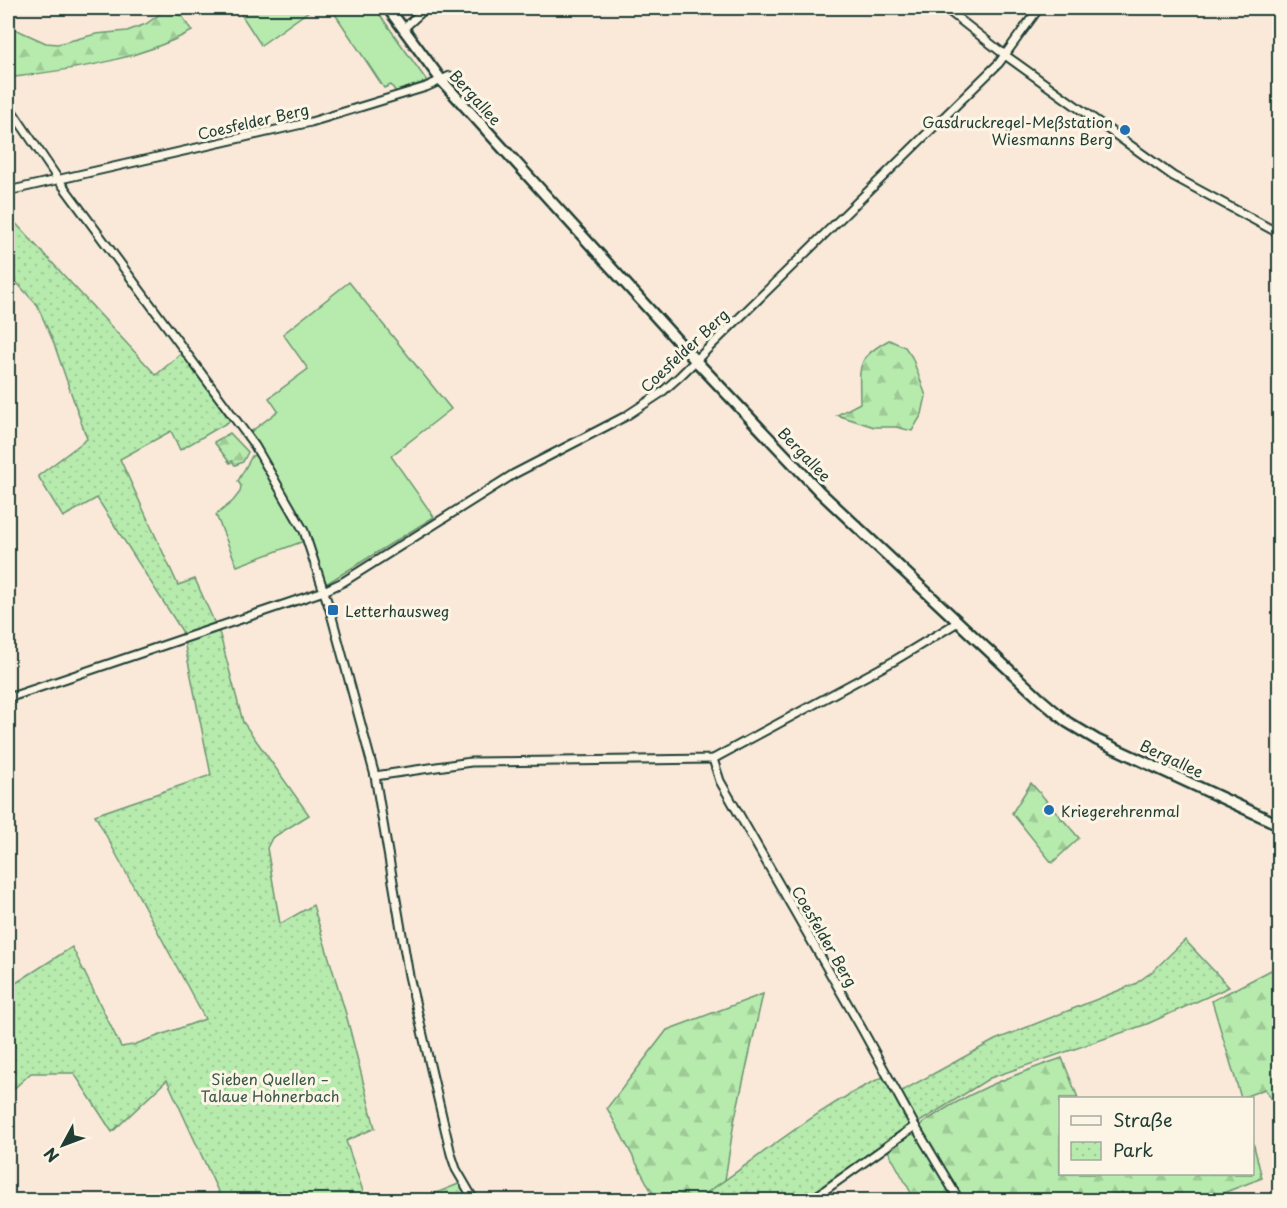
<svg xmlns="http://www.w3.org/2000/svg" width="1287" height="1208" viewBox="0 0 1287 1208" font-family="'Playpen Sans',sans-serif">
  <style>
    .green { fill: #b7ebad; stroke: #6b9470; stroke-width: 1.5 }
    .forest { fill: url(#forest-firs); stroke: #6b9470; stroke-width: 1.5 }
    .park { fill: url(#park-dots); stroke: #6b9470; stroke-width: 1.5 }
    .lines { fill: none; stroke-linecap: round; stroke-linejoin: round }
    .street-casing { stroke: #1f3d34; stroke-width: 11 }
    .secondary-casing { stroke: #1f3d34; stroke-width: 14 }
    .street { stroke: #fcf5e5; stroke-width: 7 }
    .secondary { stroke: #fcf5e5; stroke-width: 9 }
    .poi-dot { fill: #1f6fb2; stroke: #fcf5e5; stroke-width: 2 }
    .labels { text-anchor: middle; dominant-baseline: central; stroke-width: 6; stroke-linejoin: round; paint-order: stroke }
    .street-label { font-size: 15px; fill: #1f3d34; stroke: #fcf5e5 }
    .poi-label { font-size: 15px; fill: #1f3d34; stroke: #fcf5e5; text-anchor: start }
    .park-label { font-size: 15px; fill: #365746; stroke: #fcf5e5 }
  </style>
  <defs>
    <pattern id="forest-firs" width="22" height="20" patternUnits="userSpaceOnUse" patternTransform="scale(1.5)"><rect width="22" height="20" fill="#b7ebad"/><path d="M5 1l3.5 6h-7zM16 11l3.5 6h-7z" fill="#9dca95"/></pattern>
    <pattern id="park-dots" width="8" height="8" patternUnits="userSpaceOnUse" patternTransform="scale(1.5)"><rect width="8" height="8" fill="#b7ebad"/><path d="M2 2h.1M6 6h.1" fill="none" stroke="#9dca95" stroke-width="1.8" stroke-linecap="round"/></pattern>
  </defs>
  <rect width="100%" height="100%" fill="#fae9d9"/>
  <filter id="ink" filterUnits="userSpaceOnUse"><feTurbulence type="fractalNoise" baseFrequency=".0167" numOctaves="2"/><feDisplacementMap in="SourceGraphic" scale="12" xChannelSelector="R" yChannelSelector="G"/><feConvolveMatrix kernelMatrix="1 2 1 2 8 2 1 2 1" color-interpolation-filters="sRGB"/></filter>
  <g filter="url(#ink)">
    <g class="green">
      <path d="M237 8H313L261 45Z"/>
      <path d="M331 8H375L427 81 396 92 391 85 384 88Z"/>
      <path d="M349 282 451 409 391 456 434 517 326 584 306 527 248 434 278 411 269 398 308 369 283 334Z"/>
      <path d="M256 455 300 529 304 541 237 566 216 515 233 501 240 492 241 486 238 481 252 456Z"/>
    </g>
    <g class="forest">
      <path d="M164 11 182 16 192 31C134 62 72 69 8 78V26L46 43 58 44 96 34 127 31 146 24Z"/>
      <path d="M889 340 905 347 912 357 926 396 922 414 912 431 896 427H874L837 415 860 403C860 368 854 359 889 340Z"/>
      <path d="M230 433 248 452 243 462 235 465 232 461 230 463 214 442Z"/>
      <path d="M1031 783 1079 838 1052 863 1012 813Z"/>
      <path d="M1273 969 1274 1059 1279 1075V1113L1265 1089 1241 1098 1212 1001Z"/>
      <path d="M763 994 734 1122 725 1180 800 1200H656L607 1108 667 1030Z"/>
      <path d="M1062 1058 1078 1098H1060V1174H1252L1253 1142 1262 1178 1205 1200H1127L1122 1192 1104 1200H965L919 1126C963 1094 1010 1076 1062 1058Z"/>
      <path d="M914 1131 956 1200H915L887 1149Z"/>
    </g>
    <g class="park">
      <path d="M8 215 156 375 183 352 230 421 180 450 171 431 120 459 178 585 195 579 220 635 243 722 309 815 272 838 267 848 280 924 313 905 346 1014 375 1128 346 1141 366 1200H222L167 1080 112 1132 74 1073H31L8 1094V988L72 947 121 1047 133 1045 205 1019 95 815 211 775 182 631 97 498 63 517 38 476 87 439 53 341 37 305 8 273Z"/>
      <path d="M1185 940 1229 987 1147 1024 990 1078 918 1123 900 1092 995 1040 1135 984 1153 971Z"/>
      <path d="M885 1076 913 1127 808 1200H696C758 1159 817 1107 885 1076Z"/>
      <path d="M461 1183 472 1200H419Z"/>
    </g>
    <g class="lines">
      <g class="street-casing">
        <g id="street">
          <path d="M945 8 1005 55 1173 176 1280 234"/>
          <path d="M403 29 426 8"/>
          <path d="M8 105 58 179 255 446 304 531 330 610 375 776 409 976 451 1154 456 1169 474 1200"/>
          <path d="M8 191 311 122 426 87 450 76"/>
          <path d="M8 698 324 591 343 582 514 474 626 416 661 393 680 376 999 63 1039 8"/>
          <path d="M713 759 720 781 732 802 862 1029 915 1126"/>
          <path d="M375 776 471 762 713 759 892 662 958 622"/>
          <path d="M811 1200 915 1126 959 1200"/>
        </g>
      </g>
      <g class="secondary-casing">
        <path id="secondary" d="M388 8 442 81 695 360 820 492 1039 698 1067 722 1097 740 1280 825"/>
      </g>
      <use href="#street" class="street"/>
      <use href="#secondary" class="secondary"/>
    </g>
  </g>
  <g class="poi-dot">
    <circle cx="1125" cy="130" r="6"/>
    <rect x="327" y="604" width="12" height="12" rx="3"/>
    <circle cx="1049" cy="810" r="6"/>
  </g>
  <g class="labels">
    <g class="street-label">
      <text transform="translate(476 97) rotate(48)">Bergallee</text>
      <text transform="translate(253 121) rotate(-13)">Coesfelder Berg</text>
      <text transform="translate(684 350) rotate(-43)">Coesfelder Berg</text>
      <text transform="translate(805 454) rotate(46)">Bergallee</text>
      <text transform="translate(1172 758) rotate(25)">Bergallee</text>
      <text transform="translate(825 936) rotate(60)">Coesfelder Berg</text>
    </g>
    <g class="poi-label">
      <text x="1113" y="121" text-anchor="end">Gasdruckregel-Meßstation<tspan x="1113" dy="17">Wiesmanns Berg</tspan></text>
      <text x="345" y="610">Letterhausweg</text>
      <text x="1061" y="810">Kriegerehrenmal</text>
    </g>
    <g class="park-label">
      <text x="270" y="1078">Sieben Quellen –<tspan x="270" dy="17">Talaue Hohnerbach</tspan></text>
    </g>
  </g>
  <rect width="1287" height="1208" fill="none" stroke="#fcf5e5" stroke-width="30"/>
  <rect x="15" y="15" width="1257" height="1178" fill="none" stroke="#1f3d34" stroke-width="2" filter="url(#ink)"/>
  <rect x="1059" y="1097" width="195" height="78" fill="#fcf5e5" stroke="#a4ab9e" stroke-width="1.5"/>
  <rect x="1071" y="1116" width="30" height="9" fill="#fcf5e5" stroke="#a4ab9e" stroke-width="1.5"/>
  <text x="1113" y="1127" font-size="18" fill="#1f3d34">Straße</text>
  <rect x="1071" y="1142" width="30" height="18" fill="url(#park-dots)" stroke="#a4ab9e" stroke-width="1.5"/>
  <text x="1113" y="1157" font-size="18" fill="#1f3d34">Park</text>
  <g transform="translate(63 1145) rotate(229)" stroke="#fcf5e5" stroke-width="4.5" paint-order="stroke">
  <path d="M0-4.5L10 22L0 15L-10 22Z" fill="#1f3d34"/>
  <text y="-9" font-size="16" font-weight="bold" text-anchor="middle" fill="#1f3d34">N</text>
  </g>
</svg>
